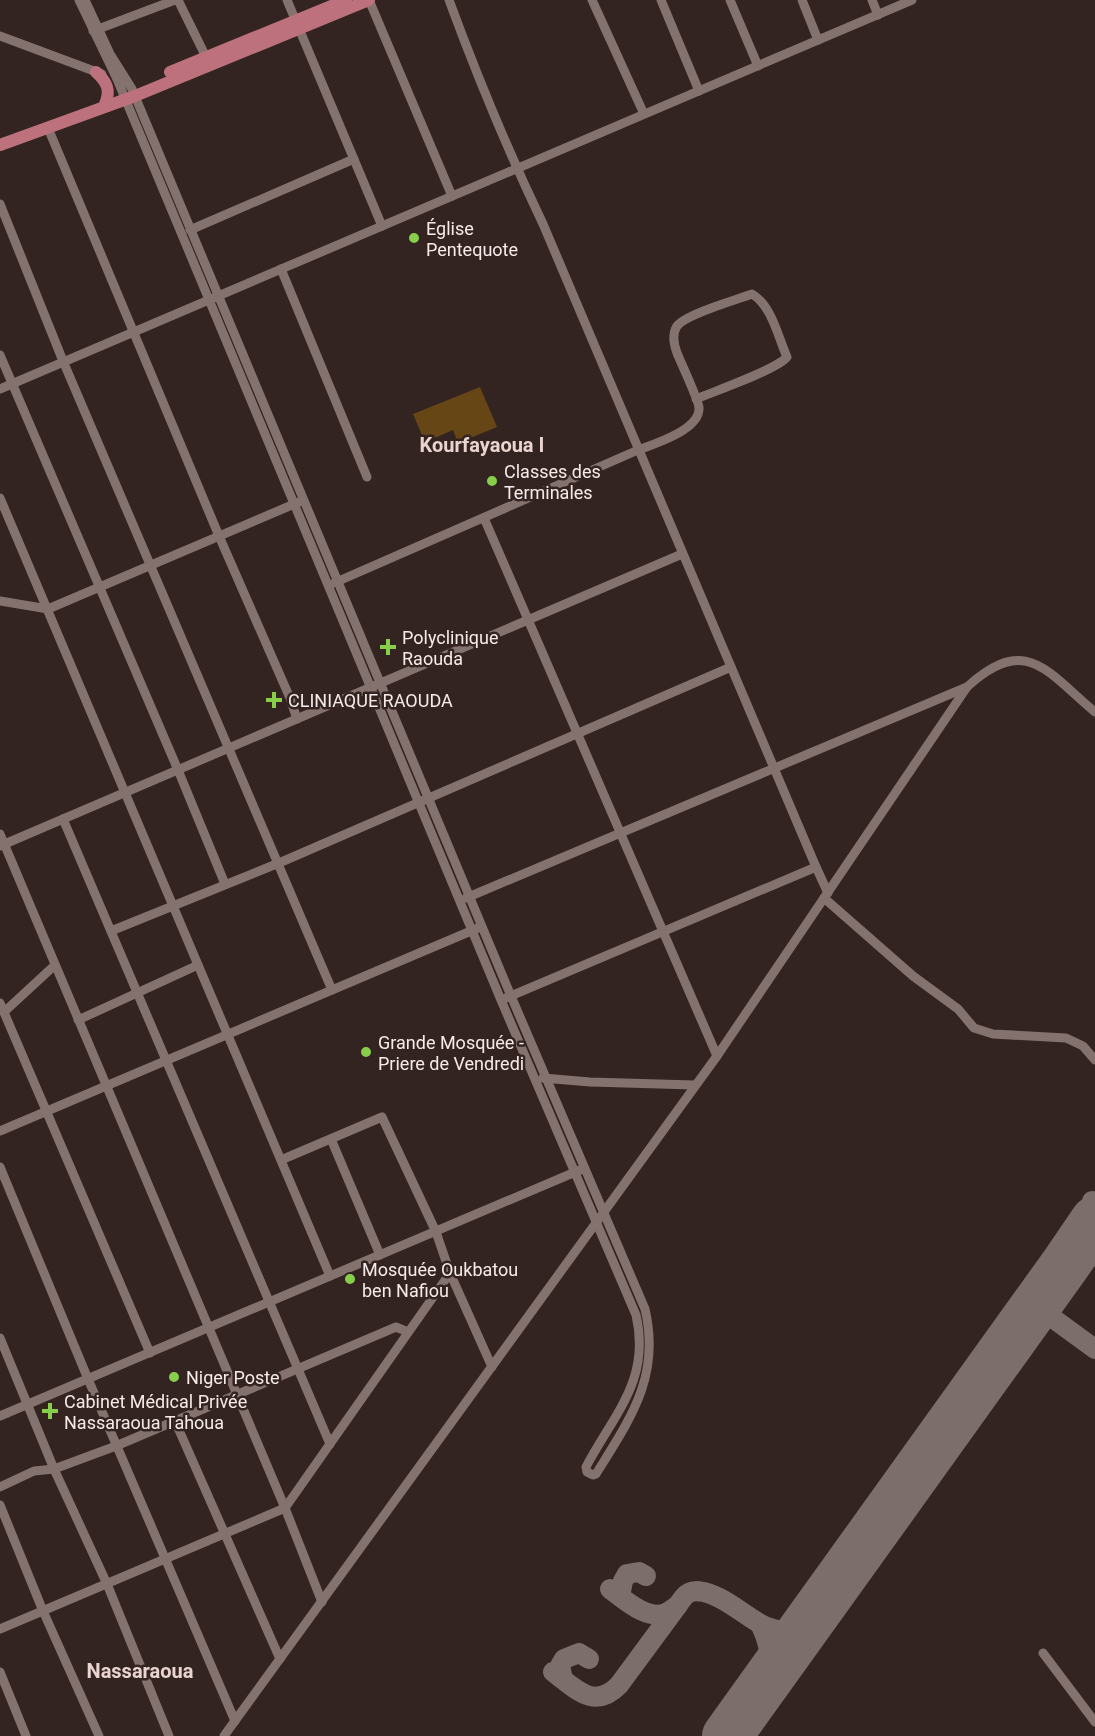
<svg xmlns="http://www.w3.org/2000/svg" width="1095" height="1736" viewBox="0 0 1095 1736" font-family="Roboto,sans-serif">
  <style>
    .green { fill: #674616 }
    .lines { fill: none; stroke-linecap: round; stroke-linejoin: round }
    .taxiway { stroke: #7c6e6b; stroke-width: 20 }
    .runway { stroke: #7c6e6b; stroke-width: 50 }
    .minor { stroke: #84726e; stroke-width: 9 }
    .major { stroke: #bd717c; stroke-width: 12 }
    .poi-dot { fill: #87cf4b; stroke: #332421; stroke-width: 2 }
    .labels { text-anchor: middle; dominant-baseline: central; stroke-width: 5; stroke-linejoin: round; paint-order: stroke }
    .poi-label { font-size: 18px; fill: #f6ebe9; stroke: #332421; text-anchor: start }
    .neighbourhood-label { font-size: 20px; font-weight: bold; fill: #e9d4d0; stroke: #332421 }
  </style>
  <rect width="100%" height="100%" fill="#332421"/>
  <path class="green" d="M480 387 497 427 458 443 453 430 425 442 413 414Z"/>
  <g class="lines">
    <g class="taxiway">
      <path d="M1084 1235 1092 1201"/>
      <path d="M1065 1265 1075 1254 1095 1242"/>
      <path d="M1036 1306 1095 1349"/>
      <path d="M610 1589C624 1599 647 1621 666 1613 670 1611 674 1608 678 1605"/>
      <path d="M620 1596 623 1581 627 1574 639 1572 646 1576"/>
      <path d="M761 1626C770 1645 772 1660 767 1680"/>
      <path d="M553 1672C575 1688 594 1711 619 1685L678 1605C680 1602 683 1597 687 1594 692 1590 698 1591 704 1592 749 1604 773 1660 817 1609"/>
      <path d="M563 1679 560 1666 564 1659 579 1653 589 1659"/>
    </g>
    <path class="runway" d="M727 1736 1065 1265 1095 1221"/>
    <g class="minor">
      <path d="M79 0 117 79 501 1000 636 1315C651 1380 614 1414 586 1467L587 1472 593 1475 596 1474C630 1419 661 1377 645 1309L511 996 132 89 110 54 85 0"/>
      <path d="M178 0 206 57"/>
      <path d="M287 0 382 226"/>
      <path d="M369 0 452 196"/>
      <path d="M449 0C477 76 508 151 543 224L816 867"/>
      <path d="M592 0 644 114"/>
      <path d="M661 0 699 91"/>
      <path d="M730 0 758 66"/>
      <path d="M802 0 818 40"/>
      <path d="M872 0 878 15"/>
      <path d="M93 31 175 0"/>
      <path d="M0 36 102 74"/>
      <path d="M48 128 219 536 290 698 297 719"/>
      <path d="M0 204 63 361 332 990"/>
      <path d="M190 230 354 159"/>
      <path d="M281 269 367 477"/>
      <path d="M0 355 178 770 225 884"/>
      <path d="M0 389 912 0"/>
      <path d="M0 498 330 1276"/>
      <path d="M484 518 717 1056"/>
      <path d="M334 583 638 450C654 444 700 430 699 408 699 401 681 363 677 353 674 345 672 334 677 326 686 314 736 300 752 294 772 306 778 337 787 357 776 370 715 391 696 399"/>
      <path d="M0 601 48 609 299 502"/>
      <path d="M63 819 330 1444"/>
      <path d="M0 834 285 1508 322 1602"/>
      <path d="M0 846 682 554"/>
      <path d="M466 898 967 687"/>
      <path d="M824 898 913 976 958 1009 974 1028 993 1034 1066 1038 1083 1046 1095 1060"/>
      <path d="M111 931 279 863 731 667"/>
      <path d="M506 998 816 867 828 893"/>
      <path d="M0 1003 150 1353"/>
      <path d="M4 1012 55 965"/>
      <path d="M78 1020 198 965"/>
      <path d="M543 1078 590 1082 694 1085"/>
      <path d="M0 1131 478 928"/>
      <path d="M331 1139 380 1255"/>
      <path d="M281 1160 382 1117 436 1232 450 1273 492 1367"/>
      <path d="M0 1167 88 1379 235 1721"/>
      <path d="M0 1338 54 1469 107 1584 169 1736"/>
      <path d="M0 1416 580 1170"/>
      <path d="M175 1421 280 1659"/>
      <path d="M0 1487 34 1471 54 1469 116 1446 396 1327 408 1332"/>
      <path d="M0 1505 43 1611 99 1736"/>
      <path d="M0 1629 285 1508 450 1273"/>
      <path d="M1043 1653 1095 1722"/>
      <path d="M0 1672 26 1736"/>
      <path d="M224 1736 717 1056 967 687C1026 633 1047 672 1095 712"/>
    </g>
    <g class="major">
      <path d="M96 72C107 82 111 90 105 104"/>
      <path d="M170 72 346 0"/>
      <path d="M0 145 135 96 369 0"/>
    </g>
  </g>
  <g class="poi-dot">
    <circle cx="414" cy="238" r="6"/>
    <circle cx="492" cy="481" r="6"/>
    <path d="M385 638h6v6h6v6h-6v6h-6v-6h-6v-6h6z"/>
    <path d="M271 691h6v6h6v6h-6v6h-6v-6h-6v-6h6z"/>
    <circle cx="366" cy="1052" r="6"/>
    <circle cx="350" cy="1279" r="6"/>
    <circle cx="174" cy="1377" r="6"/>
    <path d="M47 1402h6v6h6v6h-6v6h-6v-6h-6v-6h6z"/>
  </g>
  <g class="labels">
    <g class="poi-label">
      <text x="426" y="228">Église<tspan x="426" dy="21">Pentequote</tspan></text>
      <text x="504" y="471">Classes des<tspan x="504" dy="21">Terminales</tspan></text>
      <text x="402" y="637">Polyclinique<tspan x="402" dy="21">Raouda</tspan></text>
      <text x="288" y="700">CLINIAQUE RAOUDA</text>
      <text x="378" y="1042">Grande Mosquée -<tspan x="378" dy="21">Priere de Vendredi</tspan></text>
      <text x="362" y="1269">Mosquée Oukbatou<tspan x="362" dy="21">ben Nafiou</tspan></text>
      <text x="186" y="1377">Niger Poste</text>
      <text x="64" y="1401">Cabinet Médical Privée<tspan x="64" dy="21">Nassaraoua Tahoua</tspan></text>
    </g>
    <g class="neighbourhood-label">
      <text x="482" y="445">Kourfayaoua I</text>
      <text x="140" y="1671">Nassaraoua</text>
    </g>
  </g>
</svg>
